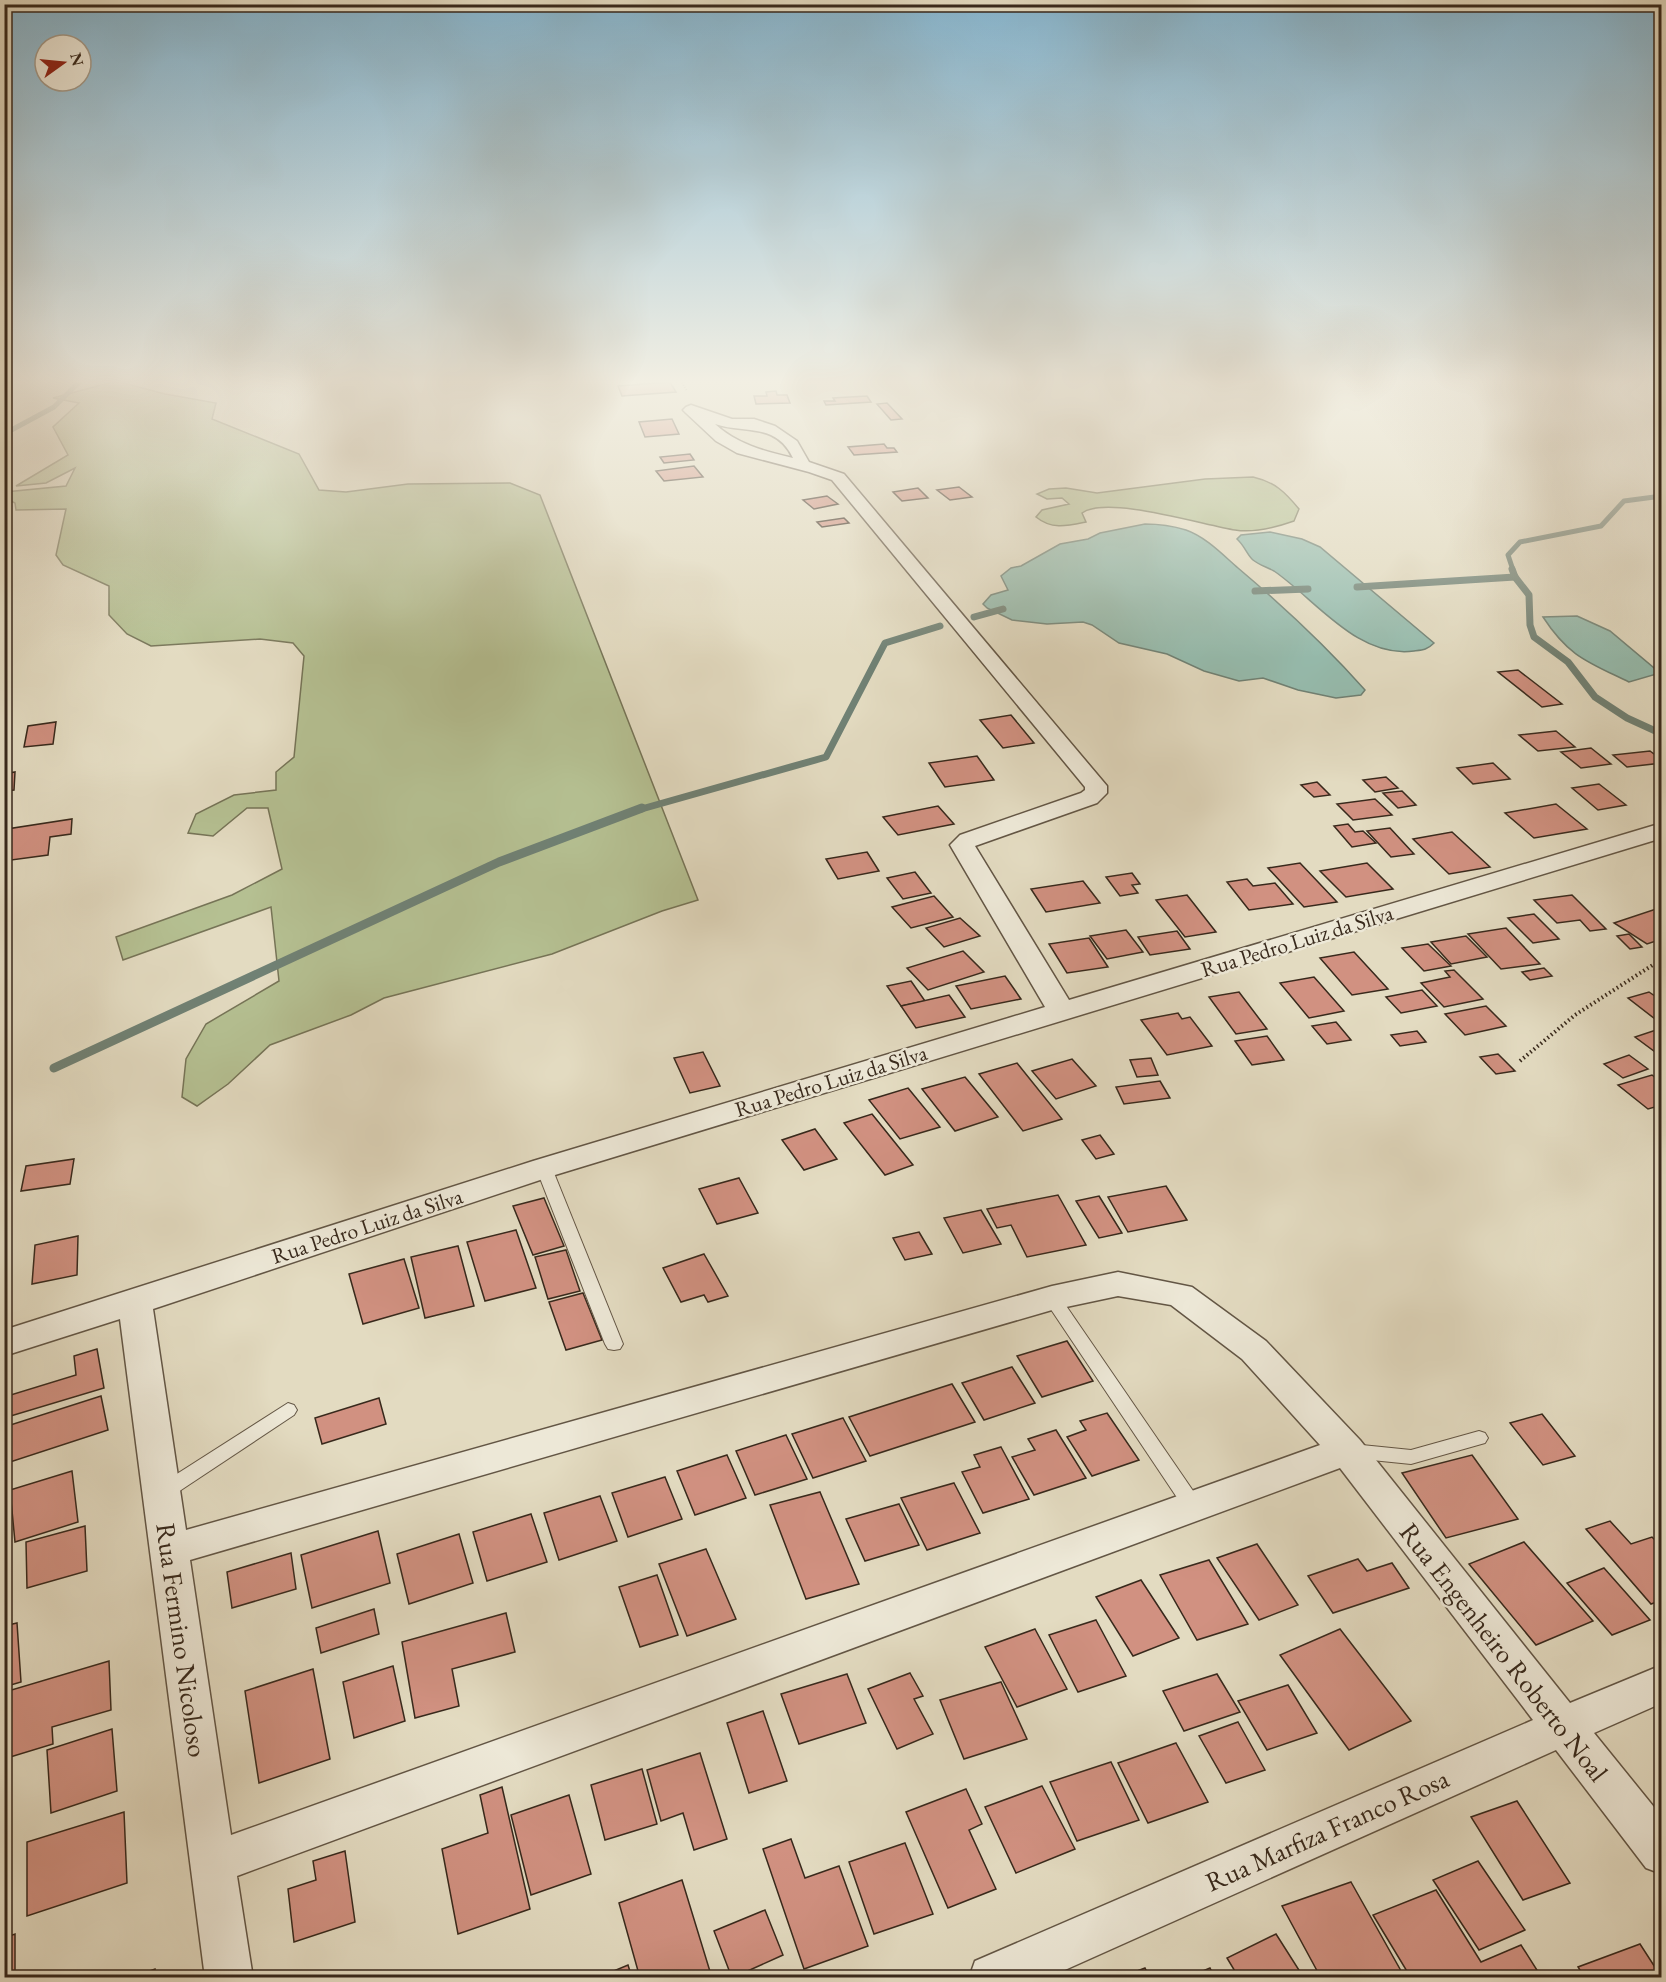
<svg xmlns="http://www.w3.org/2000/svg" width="1666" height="1982" viewBox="0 0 1666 1982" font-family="'EB Garamond',serif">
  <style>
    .green { fill: #b5c092; stroke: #767457; stroke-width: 1.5 }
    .water { fill: #96bcae; stroke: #708174; stroke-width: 1.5 }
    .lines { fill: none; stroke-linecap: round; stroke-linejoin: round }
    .stream-far2 { stroke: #708174; stroke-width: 5 }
    .stream-far1 { stroke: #708174; stroke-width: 7 }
    .stream { stroke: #708174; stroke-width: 9 }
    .building { fill: #d19181; stroke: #38291c; stroke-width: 1.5 }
    .service-casing { stroke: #635645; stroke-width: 2 }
    .minor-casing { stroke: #635645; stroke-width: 3 }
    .path-far1 { stroke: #38291c; stroke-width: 2; stroke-dasharray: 1 1.5; stroke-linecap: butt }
    .path { stroke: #38291c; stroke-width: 4; stroke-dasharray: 1.5 3; stroke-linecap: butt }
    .service { fill: #ede8d7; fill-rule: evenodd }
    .minor { fill: #ede8d7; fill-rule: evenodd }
    .labels { text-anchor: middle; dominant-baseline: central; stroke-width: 5; stroke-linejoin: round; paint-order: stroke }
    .street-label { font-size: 22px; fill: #38291c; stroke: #ede8d7 }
    .near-street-label { font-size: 27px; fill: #38291c; stroke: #ede8d7 }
  </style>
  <rect width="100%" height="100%" fill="#e3dbc1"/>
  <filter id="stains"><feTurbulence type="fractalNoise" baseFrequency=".00333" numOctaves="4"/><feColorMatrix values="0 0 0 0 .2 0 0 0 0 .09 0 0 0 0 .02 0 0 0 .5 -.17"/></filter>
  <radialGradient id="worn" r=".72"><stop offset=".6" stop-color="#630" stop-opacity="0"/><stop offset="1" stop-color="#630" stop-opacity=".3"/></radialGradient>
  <g class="green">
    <path d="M116 381 165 394 216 403 212 419 299 454 319 490 346 492 408 484 510 483 540 495 698 900 662 911 552 954 384 998 351 1015 270 1045 228 1084 197 1106 182 1097 186 1059 206 1024 279 981 271 907 123 960 116 937 232 895 282 869 268 808H247L213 836 188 833 196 814 234 795 276 790V772L294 757 304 656 293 643 260 639 151 646 127 634 109 615V586L63 565 56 555 66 509 16 510 15 503 5 498V492L66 486 75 468 46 483 16 486 68 455 53 427 79 403 53 398Z"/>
    <path d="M1253 477C1275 482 1285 492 1299 509L1294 521C1277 527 1253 533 1235 530 1203 525 1107 495 1082 513L1086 522C1067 526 1052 530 1036 517L1042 510 1069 504 1062 498 1047 499 1037 494 1049 489 1066 488 1097 493 1205 479Z"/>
  </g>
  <g class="water">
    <path d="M1145 524C1158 524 1173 526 1186 530 1206 537 1223 555 1238 568 1283 606 1326 646 1365 690L1361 695 1336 698 1298 690 1263 678 1239 681 1204 671 1167 654 1119 643 1092 625 1083 622 1047 624 1012 620 987 608 983 604 991 595 1008 590 1001 576 1011 568 1021 566 1060 544 1088 539 1100 533Z"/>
    <path d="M1270 532 1302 539 1320 547 1434 643C1427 650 1423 650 1414 651 1358 659 1315 599 1274 571 1267 567 1259 565 1253 560 1248 556 1244 545 1237 539L1241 535Z"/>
    <path d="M1577 616 1610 631 1660 673 1629 682C1588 662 1569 657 1543 617Z"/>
  </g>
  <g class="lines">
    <g class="stream-far2">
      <path d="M4 434 54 407 80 381"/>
      <path d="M1513 570 1508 555 1520 542 1601 526 1624 501 1662 496"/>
    </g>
    <g class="stream-far1">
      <path d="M1512 569 1515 577 1529 595 1530 625 1534 637 1568 662 1595 697 1627 718 1662 734"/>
      <path d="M1357 587 1515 577"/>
      <path d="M1255 591 1308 589"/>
      <path d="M974 617 1003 609"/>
      <path d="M638 810 826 757 885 643 940 626"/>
    </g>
    <path class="stream" d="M54 1068 499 862 642 808"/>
  </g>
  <g class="building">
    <path d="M670 382 676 392 622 396 618 386Z"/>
    <path d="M776 391 777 395H787L790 403 756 404 754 396H767L766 392Z"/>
    <path d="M867 396 871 402 826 405 824 401H835L833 398Z"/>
    <path d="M887 403 902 419 891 420 877 404Z"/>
    <path d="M672 419 679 434 645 437 639 422Z"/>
    <path d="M884 444 887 448H894L897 452 854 455 848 447Z"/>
    <path d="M690 454 694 460 664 463 660 457Z"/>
    <path d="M694 466 703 477 664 481 656 471Z"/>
    <path d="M959 487 972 497 950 500 937 490Z"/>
    <path d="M918 488 928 498 902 501 893 492Z"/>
    <path d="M827 496 838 504 814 509 803 500Z"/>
    <path d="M844 518 849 523 822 527 817 522Z"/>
    <path d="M1518 670 1562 704 1542 707 1498 672Z"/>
    <path d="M1011 715 1034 743 1003 748 980 720Z"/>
    <path d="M56 722 53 744 24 747 28 726Z"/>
    <path d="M1556 731 1575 747 1538 751 1519 735Z"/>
    <path d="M1591 748 1611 764 1581 768 1561 752Z"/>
    <path d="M1650 751 1662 760V763L1627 767 1613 755Z"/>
    <path d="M977 756 994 780 945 787 929 763Z"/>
    <path d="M1493 763 1510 779 1473 784 1457 768Z"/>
    <path d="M15 772 14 790 4 791V774Z"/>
    <path d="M1386 777 1398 788 1375 792 1363 780Z"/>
    <path d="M1317 782 1330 795 1314 797 1301 785Z"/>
    <path d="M1599 784 1626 805 1598 810 1572 788Z"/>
    <path d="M1402 791 1416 805 1398 808 1383 793Z"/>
    <path d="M1375 799 1392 815 1353 820 1337 804Z"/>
    <path d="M1556 804 1587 829 1534 838 1505 813Z"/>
    <path d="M938 806 954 824 898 835 883 817Z"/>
    <path d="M72 819 71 834 50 837 48 855 4 861 7 829Z"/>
    <path d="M1348 824 1355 832 1363 831 1376 843 1352 847 1334 826Z"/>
    <path d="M1390 828 1414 854 1391 857 1367 831Z"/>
    <path d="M1452 832 1490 867 1449 874 1413 839Z"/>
    <path d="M867 852 879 871 838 879 826 859Z"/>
    <path d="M1300 863 1337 902 1304 907 1268 868Z"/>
    <path d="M1367 863 1393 889 1346 897 1320 871Z"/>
    <path d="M915 872 931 893 903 899 887 878Z"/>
    <path d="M1132 873 1140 884 1132 885 1138 893 1120 896 1106 877Z"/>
    <path d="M1247 879 1253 886 1275 883 1293 904 1249 910 1227 882Z"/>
    <path d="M1083 881 1100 903 1046 912 1031 889Z"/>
    <path d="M1187 895 1216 932 1185 937 1156 900Z"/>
    <path d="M1572 895 1606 929 1590 931 1580 920 1557 923 1534 900Z"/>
    <path d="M934 896 953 917 911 928 892 907Z"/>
    <path d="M1662 907V939L1647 944 1614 923Z"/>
    <path d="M1534 914 1559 939 1533 943 1508 918Z"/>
    <path d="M960 918 980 936 944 947 926 928Z"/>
    <path d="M1506 928 1540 964 1501 969 1468 934Z"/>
    <path d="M1126 930 1143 952 1107 959 1090 936Z"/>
    <path d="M1177 931 1190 949 1150 955 1138 937Z"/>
    <path d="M1629 934 1642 947 1630 949 1617 936Z"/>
    <path d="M1466 936 1487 957 1451 964 1431 942Z"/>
    <path d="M1089 938 1108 967 1067 973 1049 944Z"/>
    <path d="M1428 944 1451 966 1424 971 1402 948Z"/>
    <path d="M963 951 984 972 928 990 907 968Z"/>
    <path d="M1354 952 1388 989 1352 995 1320 958Z"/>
    <path d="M1544 968 1552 976 1530 980 1522 972Z"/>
    <path d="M1454 970 1483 999 1444 1007 1421 983 1450 977 1445 971Z"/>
    <path d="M1005 976 1021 999 971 1009 956 986Z"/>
    <path d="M1314 977 1344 1011 1309 1018 1280 983Z"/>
    <path d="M911 981 925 1001 901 1006 887 986Z"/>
    <path d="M1422 990 1437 1006 1401 1013 1386 997Z"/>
    <path d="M1239 992 1267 1029 1236 1034 1209 997Z"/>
    <path d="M1649 992 1662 1001V1017L1655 1019 1628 998Z"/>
    <path d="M949 995 965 1017 916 1028 901 1006Z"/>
    <path d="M1486 1006 1506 1026 1465 1035 1445 1014Z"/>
    <path d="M1178 1013 1182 1019 1190 1017 1212 1046 1167 1055 1141 1020Z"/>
    <path d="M1336 1022 1351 1040 1327 1044 1312 1026Z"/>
    <path d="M1662 1028V1057L1635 1037Z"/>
    <path d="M1417 1031 1426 1042 1400 1046 1391 1035Z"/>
    <path d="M1267 1036 1284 1060 1252 1065 1235 1041Z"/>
    <path d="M703 1052 720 1086 690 1093 674 1058Z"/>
    <path d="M1498 1054 1515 1071 1496 1074 1480 1057Z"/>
    <path d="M1629 1055 1648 1069 1623 1078 1604 1064Z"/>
    <path d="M1151 1058 1158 1075 1137 1077 1130 1060Z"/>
    <path d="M1072 1059 1096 1086 1056 1099 1032 1071Z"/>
    <path d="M1017 1063 1062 1119 1023 1131 979 1074Z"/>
    <path d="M1652 1075 1662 1083V1105L1648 1109 1618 1085Z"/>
    <path d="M965 1077 998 1117 955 1131 922 1089Z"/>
    <path d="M1160 1081 1170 1098 1124 1104 1116 1087Z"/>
    <path d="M908 1088 940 1127 900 1139 869 1100Z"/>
    <path d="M872 1114 913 1165 885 1175 844 1123Z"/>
    <path d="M815 1129 837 1159 804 1170 782 1140Z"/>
    <path d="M1100 1135 1114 1154 1096 1159 1082 1140Z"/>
    <path d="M74 1159 70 1184 21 1191 26 1166Z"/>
    <path d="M739 1178 758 1213 717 1224 699 1189Z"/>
    <path d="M1166 1186 1187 1220 1128 1232 1108 1197Z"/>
    <path d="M1058 1195 1086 1245 1027 1257 1011 1225 997 1228 987 1209Z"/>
    <path d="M1099 1196 1122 1233 1099 1238 1076 1201Z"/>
    <path d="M544 1198 564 1246 533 1255 513 1206Z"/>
    <path d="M981 1210 1001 1244 963 1253 944 1218Z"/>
    <path d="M516 1230 536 1288 485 1301 467 1242Z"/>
    <path d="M919 1232 932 1254 905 1260 893 1238Z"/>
    <path d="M78 1236 77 1275 32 1284 35 1245Z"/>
    <path d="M458 1246 474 1306 425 1318 411 1257Z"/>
    <path d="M566 1250 580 1291 548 1299 535 1257Z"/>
    <path d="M704 1254 728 1296 708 1302 704 1295 681 1302 663 1268Z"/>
    <path d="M404 1259 419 1308 363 1324 349 1274Z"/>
    <path d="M583 1293 602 1340 566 1350 549 1302Z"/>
    <path d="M1067 1341 1093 1381 1042 1397 1017 1356Z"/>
    <path d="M97 1349 104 1388 4 1418V1397L76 1375 74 1356Z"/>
    <path d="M1012 1367 1035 1403 984 1420 962 1383Z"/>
    <path d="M952 1384 975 1422 870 1456 849 1417Z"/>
    <path d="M101 1396 108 1430 4 1464V1427Z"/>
    <path d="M379 1398 386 1424 322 1444 315 1418Z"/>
    <path d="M1107 1413 1139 1460 1092 1476 1067 1437 1086 1430 1080 1421Z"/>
    <path d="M1542 1414 1575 1456 1543 1465 1510 1423Z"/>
    <path d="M843 1418 866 1461 813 1478 792 1434Z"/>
    <path d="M1056 1430 1086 1478 1034 1495 1012 1457 1035 1450 1028 1439Z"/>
    <path d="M786 1435 807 1479 755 1495 736 1451Z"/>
    <path d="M1001 1447 1029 1499 983 1513 962 1472 980 1467 974 1455Z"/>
    <path d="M727 1455 746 1498 695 1515 677 1471Z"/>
    <path d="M1472 1455 1518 1519 1446 1538 1402 1473Z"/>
    <path d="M72 1471 78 1522 15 1542 10 1490Z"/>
    <path d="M665 1477 682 1519 628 1537 612 1493Z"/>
    <path d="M954 1483 980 1533 927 1550 901 1498Z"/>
    <path d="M820 1492 859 1584 806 1599 770 1505Z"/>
    <path d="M600 1496 617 1541 559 1560 544 1513Z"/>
    <path d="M899 1504 919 1545 865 1561 846 1519Z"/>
    <path d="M531 1514 547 1562 487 1581 473 1532Z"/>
    <path d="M1610 1521 1631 1544 1652 1537 1662 1547V1600L1651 1604 1586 1529Z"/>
    <path d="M85 1526 87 1571 27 1588 26 1542Z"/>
    <path d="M378 1531 390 1583 312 1608 301 1555Z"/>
    <path d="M459 1534 473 1583 409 1604 397 1554Z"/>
    <path d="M1524 1542 1593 1621 1536 1645 1469 1564Z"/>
    <path d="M1257 1544 1298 1605 1259 1620 1217 1558Z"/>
    <path d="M706 1549 736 1619 687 1636 659 1564Z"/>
    <path d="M291 1553 296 1589 232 1608 227 1572Z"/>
    <path d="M1358 1559 1367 1571 1392 1563 1409 1588 1333 1613 1308 1576Z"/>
    <path d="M1209 1560 1248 1624 1197 1640 1160 1575Z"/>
    <path d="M1604 1568 1650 1620 1612 1635 1567 1583Z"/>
    <path d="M657 1575 678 1635 640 1647 619 1587Z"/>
    <path d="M1141 1580 1179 1638 1133 1656 1096 1597Z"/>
    <path d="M374 1609 379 1634 321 1653 316 1628Z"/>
    <path d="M506 1613 515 1652 452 1669 459 1706 415 1718 402 1642Z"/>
    <path d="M1096 1620 1126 1676 1078 1692 1049 1635Z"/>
    <path d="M17 1623 21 1682 4 1687V1626Z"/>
    <path d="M1035 1629 1067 1689 1017 1707 985 1647Z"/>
    <path d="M1340 1629 1411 1721 1349 1750 1280 1655Z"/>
    <path d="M109 1661 111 1710 52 1727 53 1744 7 1758 8 1691Z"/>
    <path d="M393 1666 405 1721 354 1738 343 1682Z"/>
    <path d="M313 1669 330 1759 259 1783 245 1691Z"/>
    <path d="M910 1673 923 1696 914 1699 933 1734 897 1749 868 1689Z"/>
    <path d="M847 1674 866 1723 799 1744 781 1694Z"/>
    <path d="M1217 1674 1240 1712 1184 1731 1163 1691Z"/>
    <path d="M1001 1682 1027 1739 964 1759 940 1700Z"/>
    <path d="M1288 1685 1317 1733 1267 1750 1238 1701Z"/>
    <path d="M763 1711 787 1781 749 1793 727 1723Z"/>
    <path d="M1238 1722 1265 1770 1226 1783 1199 1736Z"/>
    <path d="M112 1729 117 1791 51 1813 47 1750Z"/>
    <path d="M1176 1743 1208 1802 1148 1823 1118 1763Z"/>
    <path d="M700 1753 727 1839 694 1850 683 1813 661 1821 647 1770Z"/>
    <path d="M1111 1762 1139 1820 1077 1841 1050 1782Z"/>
    <path d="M642 1769 657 1824 605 1840 591 1785Z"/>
    <path d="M1042 1786 1075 1849 1016 1873 985 1807Z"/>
    <path d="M502 1787 530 1909 458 1934 442 1849 488 1833 480 1795Z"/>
    <path d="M966 1789 982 1824 969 1830 996 1889 948 1908 906 1812Z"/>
    <path d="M569 1795 591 1874 531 1895 511 1815Z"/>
    <path d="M1517 1801 1570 1883 1523 1900 1471 1817Z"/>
    <path d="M124 1812 127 1883 27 1916V1842Z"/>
    <path d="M791 1839 805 1878 839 1866 868 1946 804 1969 763 1849Z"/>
    <path d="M905 1843 933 1914 874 1934 849 1862Z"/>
    <path d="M345 1851 355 1922 294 1942 288 1889 316 1880 313 1861Z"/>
    <path d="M1478 1861 1525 1930 1479 1950 1433 1880Z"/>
    <path d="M682 1880 712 1978H640L619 1903Z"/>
    <path d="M1351 1882 1405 1978H1321L1282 1906Z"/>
    <path d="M1436 1890 1481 1962 1521 1945 1542 1978H1411L1373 1915Z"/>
    <path d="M765 1910 783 1955 732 1978 714 1931Z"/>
    <path d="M15 1934V1978H4V1938Z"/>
    <path d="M1276 1934 1304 1978H1239L1227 1958Z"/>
    <path d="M1640 1944 1662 1978H1585L1578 1967Z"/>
    <path d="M628 1965 632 1978H597Z"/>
    <path d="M1145 1968 1150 1978 1124 1976Z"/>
    <path d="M1210 1968 1215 1978H1186Z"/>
    <path d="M155 1969 156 1978H131Z"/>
  </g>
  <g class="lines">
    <g class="service-casing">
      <g id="service">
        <path d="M544 1163 549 1164 552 1168 623 1344 620 1349 614 1350 608 1349 605 1344 536 1168 539 1164Z"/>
        <path d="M1052 1292 1058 1294 1200 1501 1202 1506 1200 1511 1193 1514 1186 1511 1046 1302 1044 1298 1046 1294Z"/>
        <path d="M288 1403 294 1405 297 1410 294 1415 172 1496 165 1499 158 1496 156 1491 158 1486Z"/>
        <path d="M1479 1431 1485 1433 1488 1438 1485 1443 1411 1464 1352 1458 1346 1456 1343 1451 1346 1446 1352 1444 1411 1450Z"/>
      </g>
    </g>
    <g class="minor-casing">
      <path id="minor" d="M691 405 732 419H754L775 426 797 441 809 462 844 474 1107 786V793L1097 803 975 846 1069 1000 1662 823V838L555 1175 153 1309 186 1530 1052 1286 1118 1272 1192 1287 1266 1341 1360 1440 1570 1703 1662 1665V1703L1594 1733 1662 1817V1874L1646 1868 1556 1750 1047 1978H969L975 1961 1533 1720 1340 1468 237 1876 253 1978H205L120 1319 4 1356V1330L533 1161 1045 1007 950 845 960 835 1081 793 1085 790V787L832 480 809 472 737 453 716 441 686 413 683 410 686 407ZM715 424C744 434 776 422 793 458 763 451 737 444 715 424ZM1118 1296 1171 1305 1242 1359 1320 1445 231 1835 190 1560 1052 1310Z"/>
    </g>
    <path class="path-far1" d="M678 381H681L687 391"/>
    <path class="path" d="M1520 1061 1575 1015 1662 959"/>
    <use href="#service" class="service"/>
    <use href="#minor" class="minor"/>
  </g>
  <linearGradient id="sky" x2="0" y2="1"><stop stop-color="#87b7d1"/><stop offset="0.58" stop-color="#f2efe3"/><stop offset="1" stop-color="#f2efe3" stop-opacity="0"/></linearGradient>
  <rect width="1666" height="658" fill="url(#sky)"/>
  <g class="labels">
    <g class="street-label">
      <text transform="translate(1297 941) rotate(-17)">Rua Pedro Luiz da Silva</text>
      <text transform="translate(831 1081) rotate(-17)">Rua Pedro Luiz da Silva</text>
      <text transform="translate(367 1226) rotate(-18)">Rua Pedro Luiz da Silva</text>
    </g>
    <g class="near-street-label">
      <text transform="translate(182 1640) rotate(82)">Rua Fermino Nicoloso</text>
      <text transform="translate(1504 1652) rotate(52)">Rua Engenheiro Roberto Noal</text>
      <text transform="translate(1327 1830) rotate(-24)">Rua Marfiza Franco Rosa</text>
    </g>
  </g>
  <rect width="1666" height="1982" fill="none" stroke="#e3dbc1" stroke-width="24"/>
  <rect x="6" y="6" width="1654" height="1970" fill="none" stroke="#38291c" stroke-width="3"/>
  <rect x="12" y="12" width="1642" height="1958" fill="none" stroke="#38291c" stroke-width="1.5"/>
  <g transform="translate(63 63) rotate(75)"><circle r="28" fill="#ede8d7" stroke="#a59c8c" stroke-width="1.5"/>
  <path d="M0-4.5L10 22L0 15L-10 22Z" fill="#8f2418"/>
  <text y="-9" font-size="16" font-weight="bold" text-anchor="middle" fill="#38291c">N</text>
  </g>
  <rect width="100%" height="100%" filter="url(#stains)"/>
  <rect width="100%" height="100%" fill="url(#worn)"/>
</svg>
